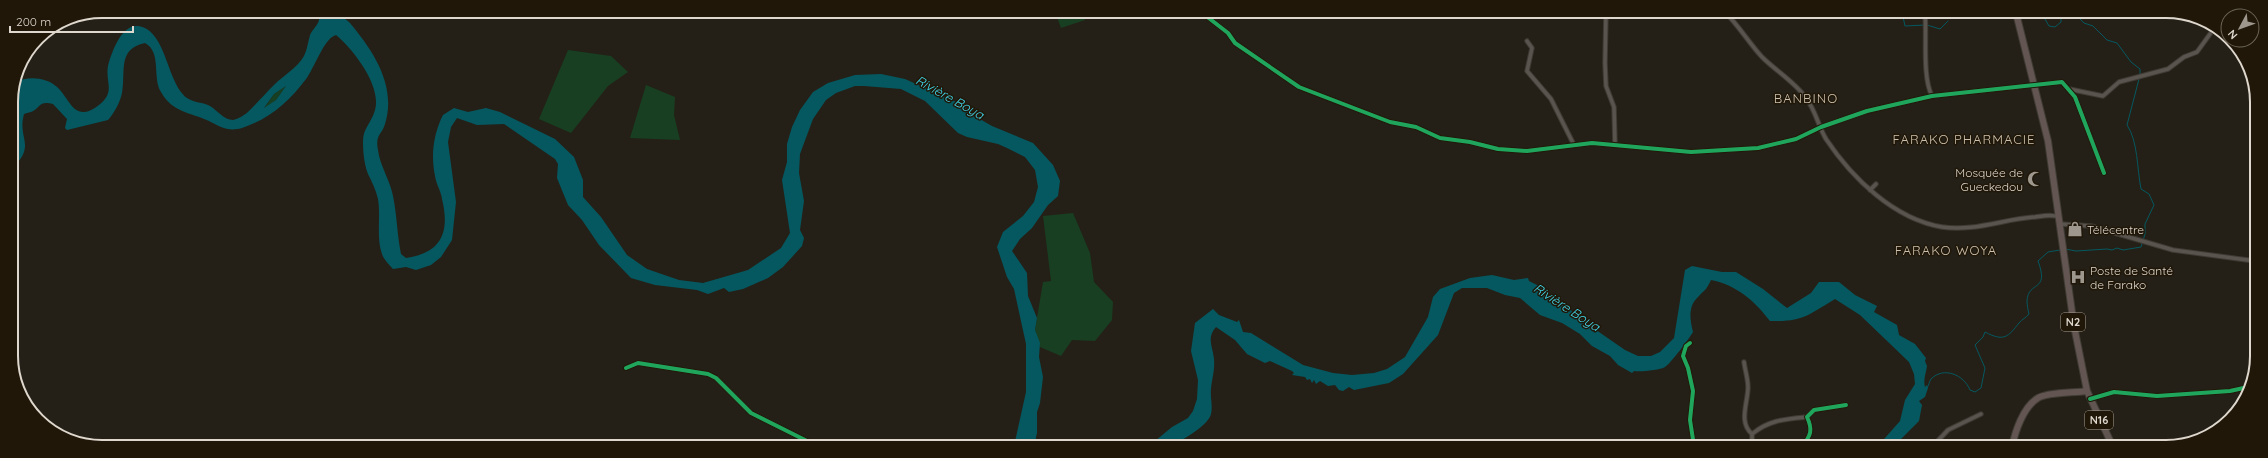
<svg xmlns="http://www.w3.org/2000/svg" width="2268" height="458" viewBox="0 0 2268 458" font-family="Quicksand,sans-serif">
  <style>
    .green { fill: #183f21 }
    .water { fill: #055860; fill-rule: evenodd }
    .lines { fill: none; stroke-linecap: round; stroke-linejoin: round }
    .stream { stroke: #055860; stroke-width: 1 }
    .minor-casing { stroke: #3f3b34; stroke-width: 5.5 }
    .primary-casing { stroke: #3f3b34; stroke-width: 8 }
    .trunk-casing { stroke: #3f3b34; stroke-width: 8 }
    .minor { stroke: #59544e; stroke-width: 3.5 }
    .primary { stroke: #615551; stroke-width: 6 }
    .trunk { stroke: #635551; stroke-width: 6 }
    .cycleway-casing { stroke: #201708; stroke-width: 6 }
    .cycleway { stroke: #20a55d; stroke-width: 4 }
    .labels { text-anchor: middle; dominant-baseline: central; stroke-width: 3; stroke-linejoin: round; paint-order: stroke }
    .shield { fill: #201708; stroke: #a59d92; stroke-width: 1 }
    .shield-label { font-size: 11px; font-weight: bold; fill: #ded7cd }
    .poi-label { font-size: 12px; fill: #ded7cd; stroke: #201708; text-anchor: start }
    .water-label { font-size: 13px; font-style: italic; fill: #3fd4e8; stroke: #201708 }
    .neighbourhood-label { font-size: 13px; letter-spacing: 1px; fill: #cdc1ad; stroke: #201708 }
    .rim { fill: none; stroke: #ded7cd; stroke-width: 2 }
  </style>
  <rect width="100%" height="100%" fill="#242017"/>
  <g class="green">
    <path d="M1055 12H1083L1085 20 1061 28Z"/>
    <path d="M568 50 611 56 628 72 608 86 571 133 539 119Z"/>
    <path d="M646 85 675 97 674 115 680 140 630 138Z"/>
    <path d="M286 86 276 100 264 109 274 94Z"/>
    <path d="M1073 213 1090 253 1094 282 1113 302 1112 320 1095 341 1072 340 1061 356 1040 347 1035 330 1043 282 1051 281 1043 216Z"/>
  </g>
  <g class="water">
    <path d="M319 11C330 11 341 15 349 22 373 50 397 86 385 124 382 135 375 134 378 150 380 166 390 180 393 196 397 215 397 235 401 254L406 258C442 253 450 232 442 199 441 191 436 184 435 176 431 156 433 138 441 119L443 115 454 108 468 112 486 108 500 112 555 139 574 157 583 180V197L601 217 627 255 647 269 679 280 703 283 748 270 781 248 790 233 782 180 787 162V144L792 127 800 110 813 92 828 83 855 75 881 74 905 79 963 105 971 114 992 126 1033 143 1053 165 1060 181 1058 196 1048 205 1032 228 1020 239 1012 251 1027 273 1028 296 1037 318 1035 330 1040 343 1039 357 1043 377 1040 403 1037 412V433L1034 446H1014L1026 392V344L1014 289 1007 277 997 247 1003 232 1023 216 1034 202 1038 187 1035 170 1025 157 1007 148 998 144 967 137 958 133 925 101 901 89 864 86H855L836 93 826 100 813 119 800 154 799 173 804 201 800 230 804 238 802 246 783 267 768 278 743 289 729 292 724 288 708 294 697 290 655 285 631 278 599 245 582 220 568 205 557 178 558 164 555 159 504 124 477 125 457 118 451 127 448 142 456 202 452 240 441 257 431 265 416 270 406 267 393 269C389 264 384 260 382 254 376 237 381 217 378 199 376 190 372 182 368 174 364 164 363 151 363 141 363 128 372 122 375 110 382 86 353 49 336 35 324 38 314 69 306 79 289 102 269 119 242 128 228 132 221 127 209 121 190 112 173 113 161 92 152 78 162 52 145 43 117 49 126 71 122 93 120 102 115 112 108 120L67 130 65 128 67 119 53 104C38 100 41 108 31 112 28 113 26 113 24 114 17 140 37 144 12 169L11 97 15 82C28 76 46 77 57 87 71 100 74 124 99 105 116 92 105 82 108 66 111 54 121 24 138 26 167 30 166 82 187 98 194 103 203 102 210 106 217 110 224 120 233 120 238 119 245 115 249 111 257 103 265 94 274 85 283 76 298 67 304 56 307 50 308 42 310 35 312 30 318 25 319 20 320 17 318 14 319 11ZM286 86 276 100 264 108 274 94Z"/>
    <path d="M1692 266 1722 272H1736L1763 289 1787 308 1811 293 1819 282H1839L1855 295 1877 306 1874 312 1897 325 1899 335 1915 344 1926 358 1925 361 1927 366C1926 373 1923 380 1925 387L1927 385 1928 388 1925 397 1919 401 1922 405 1919 421 1893 447H1877L1900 421 1905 400 1915 384 1914 374 1909 362 1860 315 1835 299C1808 315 1803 322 1770 321 1754 300 1736 285 1711 280 1706 291 1704 290 1697 298 1688 307 1690 320 1693 332 1689 339 1671 363 1665 367 1660 370 1641 372 1634 371L1632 373 1618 365 1610 356 1592 346 1580 334 1562 323 1540 315 1520 298 1505 295 1487 288H1462L1454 293 1438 335 1403 374 1389 383 1354 390 1349 387 1343 391 1339 390 1335 385 1328 386 1320 381 1316 384 1314 380 1312 383 1310 379 1307 380 1305 377 1292 375 1294 373 1292 371 1270 361 1265 363 1247 354 1235 340 1216 327C1206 338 1213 347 1214 359 1215 370 1212 378 1211 389 1210 397 1213 406 1211 414 1209 425 1181 441 1171 446 1166 448 1155 446 1149 446L1172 427 1188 418 1193 411 1197 399 1198 380 1191 351 1195 323 1213 309 1219 315 1237 322 1239 320 1243 332 1251 333 1303 365 1333 373 1352 375 1374 373 1387 369 1405 357 1428 317 1433 297 1440 289 1470 278 1492 275 1514 280 1528 278 1529 281 1541 287 1552 300 1561 302 1586 323 1625 350 1638 356H1651L1660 352 1674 338 1685 270Z"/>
  </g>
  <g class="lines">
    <g class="stream">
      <path d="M1902 12 1905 26 1925 25"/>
      <path d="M2004 13 2013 14"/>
      <path d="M2018 13H2032"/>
      <path d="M2038 13 2042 14 2049 26 2055 27 2061 22V14L2063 13"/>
      <path d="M2074 13 2084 23 2093 26 2107 40 2117 43 2131 62 2140 69V76"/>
      <path d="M1927 25 1940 29 1948 21"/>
      <path d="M2065 249 2076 251 2107 249 2112 250 2117 248 2123 250 2141 247 2145 234V224L2154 205 2149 194 2141 189C2137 169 2138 141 2127 125L2139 79"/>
      <path d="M1927 388C1929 385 1929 382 1931 379 1944 366 1964 375 1970 390L1975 392 1981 388 1985 368 1975 345 1983 337 1985 332C2004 342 2008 337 2019 323 2022 319 2026 318 2029 314 2028 310 2027 305 2027 301 2028 280 2050 293 2038 261L2048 252 2060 250"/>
    </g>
    <g class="minor-casing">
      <g id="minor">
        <path d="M1201 12 1228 33 1235 43 1299 87 1390 122 1416 127 1440 138 1470 142 1498 149 1527 151 1592 143 1691 152 1758 148 1796 139 1821 127 1867 111 1932 96 2062 82 2075 97 2104 173"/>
        <path d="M1606 12 1605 63 1606 86 1614 107 1615 144"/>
        <path d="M1725 12C1739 26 1749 43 1762 57 1776 71 1795 82 1806 98 1816 111 1818 126 1826 139 1852 178 1894 219 1942 227 1973 232 2004 219 2035 217 2043 216 2051 214 2059 217"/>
        <path d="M1925 13C1927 36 1922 77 1932 96"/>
        <path d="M1527 41 1532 48 1527 71 1551 99 1574 145"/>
        <path d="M2069 89 2103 96 2119 82 2168 69 2184 57 2197 52 2210 34"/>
        <path d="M1870 190 1876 184"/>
        <path d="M2060 224 2091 226 2173 250 2255 261"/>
        <path d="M1690 343 1686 346 1683 356 1688 368 1693 391 1690 420 1694 446"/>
        <path d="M1744 362C1745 370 1748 379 1748 387 1748 403 1738 422 1752 434"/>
        <path d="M626 368 638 363 708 374 716 378 751 413 817 446"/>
        <path d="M2091 399 2114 392 2157 396 2230 391 2248 387"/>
        <path d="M801 439 802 446"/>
        <path d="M1297 446H1334"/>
        <path d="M1598 446 1599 445"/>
        <path d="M1752 447V434C1769 420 1785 419 1807 417"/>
        <path d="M1802 447C1811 435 1813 430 1807 417L1814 410 1846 405"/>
        <path d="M1932 447 1948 430 1981 414"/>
      </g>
    </g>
    <g class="primary-casing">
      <path id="primary" d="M2087 391 2113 447"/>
    </g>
    <g class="trunk-casing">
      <path id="trunk" d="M2012 447C2015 432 2023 407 2038 398 2048 392 2074 393 2087 391L2074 326 2048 141 2016 13"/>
    </g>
    <use href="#minor" class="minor"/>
    <use href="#primary" class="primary"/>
    <use href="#trunk" class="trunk"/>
    <g class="cycleway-casing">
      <g id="cycleway">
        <path d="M1201 12 1228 33 1235 43 1299 87 1390 122 1416 127 1440 138 1470 142 1498 149 1527 151 1592 143 1691 152 1758 148 1796 139 1821 127 1867 111 1932 96 2062 82 2075 97 2104 173"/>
        <path d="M1690 343 1686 346 1683 356 1688 368 1693 391 1690 420 1694 446"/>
        <path d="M626 368 638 363 708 374 716 378 751 413 817 446"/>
        <path d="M2090 399 2114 392 2157 396 2230 391 2248 387"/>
        <path d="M1802 447C1811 435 1813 430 1807 417L1814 410 1846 405"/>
      </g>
    </g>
    <use href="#cycleway" class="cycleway"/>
  </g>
  <defs>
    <g id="mosque-bare" transform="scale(1.2)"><path d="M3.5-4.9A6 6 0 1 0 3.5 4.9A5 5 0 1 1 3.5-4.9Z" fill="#9d978d" stroke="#201708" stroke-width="2.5" paint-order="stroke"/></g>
    <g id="shop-bare" transform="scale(1.2)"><path d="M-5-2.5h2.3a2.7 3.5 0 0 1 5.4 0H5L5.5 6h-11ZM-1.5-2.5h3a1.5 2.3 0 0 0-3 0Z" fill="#9d978d" stroke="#201708" stroke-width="2.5" paint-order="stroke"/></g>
    <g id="hospital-bare" transform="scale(1.2)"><path d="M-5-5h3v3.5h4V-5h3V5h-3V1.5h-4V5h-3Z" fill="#9d978d" stroke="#201708" stroke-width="2.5" paint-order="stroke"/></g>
  </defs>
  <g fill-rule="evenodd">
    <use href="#mosque-bare" x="2035" y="179"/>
    <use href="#shop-bare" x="2075" y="229"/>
    <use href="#hospital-bare" x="2078" y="277"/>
  </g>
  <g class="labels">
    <g class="shield">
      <rect x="2061" y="313" width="24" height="18" rx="3"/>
      <rect x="2085" y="411" width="28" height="18" rx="3"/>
    </g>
    <g class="shield-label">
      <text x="2073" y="322">N2</text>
      <text x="2099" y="420">N16</text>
    </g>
    <g class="poi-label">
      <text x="2023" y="172" text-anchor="end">Mosquée de<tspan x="2023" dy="14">Gueckedou</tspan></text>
      <text x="2087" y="229">Télécentre</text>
      <text x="2090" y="270">Poste de Santé<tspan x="2090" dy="14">de Farako</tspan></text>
    </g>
    <g class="water-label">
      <text transform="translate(950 97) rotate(29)">Rivière Boya</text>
      <text transform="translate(1567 307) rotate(33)">Rivière Boya</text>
    </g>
    <g class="neighbourhood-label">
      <text x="1806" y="98">BANBINO</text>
      <text x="1964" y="139">FARAKO PHARMACIE</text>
      <text x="1946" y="250">FARAKO WOYA</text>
    </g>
  </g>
  <path d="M0 0H2268V458H0ZM102 18H2166A84 84 0 0 1 2250 102V356A84 84 0 0 1 2166 440H102A84 84 0 0 1 18 356V102A84 84 0 0 1 102 18Z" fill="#201708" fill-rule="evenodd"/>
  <path class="rim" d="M102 18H2166A84 84 0 0 1 2250 102V356A84 84 0 0 1 2166 440H102A84 84 0 0 1 18 356V102A84 84 0 0 1 102 18Z"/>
  <g transform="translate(2240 28) rotate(229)"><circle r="19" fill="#201708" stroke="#6c6457"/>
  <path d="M0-3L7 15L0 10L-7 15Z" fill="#9d978d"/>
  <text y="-6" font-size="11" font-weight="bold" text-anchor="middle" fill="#ded7cd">N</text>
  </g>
  <path d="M10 26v6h123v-6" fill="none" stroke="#ded7cd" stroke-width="2"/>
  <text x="16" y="26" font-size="12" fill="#ded7cd" stroke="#201708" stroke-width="3" paint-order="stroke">200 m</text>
</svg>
